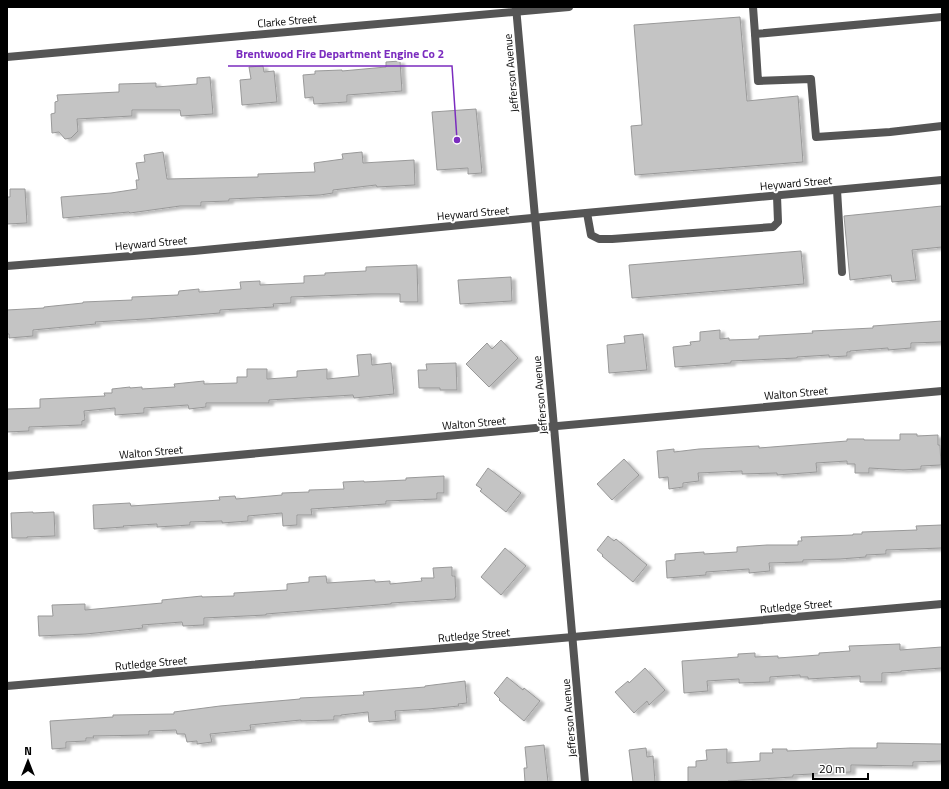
<svg xmlns="http://www.w3.org/2000/svg" width="949" height="789" viewBox="0 0 949 789" font-family="'Titillium Web',sans-serif">
  <style>
    .building { fill: #c4c4c4; stroke: #999; filter: url(#shadow) }
    .lines { fill: none; stroke-linecap: round; stroke-linejoin: round }
    .lane { stroke: #555; stroke-width: 8 }
    .street { stroke: #555; stroke-width: 8 }
    .labels { text-anchor: middle; dominant-baseline: central; stroke-width: 4; stroke-linejoin: round; paint-order: stroke }
    .street-label { font-size: 11px; fill: #000; stroke: #fff }
    .leader { fill: none; stroke: #7b2cbf; stroke-width: 1.5 }
    .callout-dot { fill: #7b2cbf; stroke: #fff; stroke-width: 1.5 }
    .callout-label { font-size: 12px; text-anchor: middle; font-weight: bold; fill: #7b2cbf; stroke: #fff; stroke-width: 4; stroke-linejoin: round; paint-order: stroke }
  </style>
  <defs>
    <filter id="shadow"><feDropShadow dx="4.5" dy="2.5" stdDeviation="1" flood-color="#0004"/></filter>
  </defs>
  <rect width="100%" height="100%" fill="#fff"/>
  <g class="building">
    <path d="M740 17 747 101 798 96 803 162 635 175 631 126 642 125 634 25Z"/>
    <path d="M400 61 402 91 347 95V102L314 104 313 97 305 98 303 75 315 74V71L342 70V71L386 67V62Z"/>
    <path d="M263 66 264 72 274 71 277 102 242 105 240 80 251 79 249 67Z"/>
    <path d="M210 77 213 114 181 116 180 110H132V116L77 119 78 131 71 138 65 139 59 132 52 133 51 114 55 113V102L58 101 57 95 119 92V84L156 83V87L197 84V78Z"/>
    <path d="M476 109 482 173 468 174V168L437 170 432 112Z"/>
    <path d="M163 152 167 179 258 177V174L315 172 314 163 343 159 342 154 362 152 363 163 414 160 415 185 377 187 376 185 333 190V193L320 195 229 199V201L201 202V206H180L130 213 129 212 63 218 61 197 111 193 137 189 136 180H139L136 163 145 162 144 155Z"/>
    <path d="M10 189H25L27 223 7 224V197H10Z"/>
    <path d="M942 206V247L912 250 916 280 892 282 891 275 850 280 844 216Z"/>
    <path d="M801 251 804 284 632 298 629 265Z"/>
    <path d="M417 265 418 302H400V294H371L291 297V303L273 304 274 307 220 310V313L145 319 95 322 96 324 33 330V336L9 338V334H7V310L44 308V307L83 303V302L132 300V297L178 295 179 291 199 289V292L241 289 240 282 260 281V285L304 283V276L325 275V273L366 271V267Z"/>
    <path d="M511 277 512 301 460 304 458 280Z"/>
    <path d="M942 321V342L911 343V348L888 350V348L850 351V352H847V356L829 357V355L797 357V358L731 361V363L675 367 673 347 691 345 690 342 700 341V332L720 330V339L729 338V340L759 339V336L813 333 812 331 873 328V326Z"/>
    <path d="M643 334 647 370 609 373 607 345 625 343 624 336Z"/>
    <path d="M501 340 518 358 489 387 466 364 487 343 492 349Z"/>
    <path d="M371 354 372 365 391 363 394 394 354 398 353 395 269 400V403H206V407L189 409 188 405 144 408V413L115 415V408L84 411 85 420 82 421V425L29 427V431L7 432V409L40 408V399L105 396 104 393H112V389L130 387V388L142 387V389L175 387 174 384 204 381V384L237 383V377H247V369H267V379L297 377V371L327 369V379L359 376 357 355Z"/>
    <path d="M456 363 457 390H440V388H419L418 370H427L426 364Z"/>
    <path d="M900 434H917V436L938 435V445H940L941 465 921 466V469L903 470 869 468V473H855V464H847V461L816 463 817 472 777 475V473L742 474V471L698 473 699 481 683 483V487L669 489 668 477 659 478 657 451 674 449V452L699 449 759 446V448L847 441V439H864V440H900Z"/>
    <path d="M624 459 639 475 612 500 597 484Z"/>
    <path d="M488 468 521 493 506 512 480 491 482 489 476 485Z"/>
    <path d="M444 476V493H437V499L386 501V504L311 509 312 515H297V525L283 526 282 513 248 516V521L222 523V521L190 522V525L157 527V524L123 526 124 527 94 529 93 505 130 503 131 506 220 500 219 497 235 496 236 499 282 495V493L309 492V490L344 489 343 482 364 481V482L406 480V478Z"/>
    <path d="M33 512V513L54 512 55 536 27 537V538H12L11 513Z"/>
    <path d="M942 525V548L886 550V554L866 555V557L840 559 803 560V562L769 563 770 571 749 573V569L706 572V575L667 578 666 561 675 560V554L704 552V554L737 552V547L767 545H798V541H802L801 537 853 535V534H862V532L917 530 916 526Z"/>
    <path d="M608 536 614 541 616 539 647 565 633 582 602 556 603 555 597 550Z"/>
    <path d="M505 548 526 566 501 595 481 577Z"/>
    <path d="M452 567V576H455L456 597H455V599L391 603V604L266 614V615L204 618V625L183 626 182 622 142 625 143 628 86 634 39 636 38 616H53L52 605 85 604V610L162 603V600L202 596V597L234 596V593L287 590V584L309 582V577L326 576 327 583 375 580V582L390 581V584L422 581 421 578H434L433 568Z"/>
    <path d="M900 644V650L942 647V668L901 671V672L882 673V682H860V676L808 679V677H800V675L770 677V682L739 683V679L707 681 708 691 684 693 682 661 738 657V654L755 653V657L778 656V658L819 655V653L850 651 849 646Z"/>
    <path d="M645 668 665 690 649 705 647 701 634 713 615 692 628 681 629 683Z"/>
    <path d="M507 677 523 690 524 688 540 701 524 721 499 700 500 699 494 693Z"/>
    <path d="M465 681 467 703 458 704 459 706 428 709 395 711 396 720 369 722 368 712 341 715V716H334V720L301 721V720L250 725 251 730 210 734 212 742 197 744V741L187 742 185 734H177L176 730 149 731V735L93 736 94 738H86V741L66 742V748L52 749 50 721 113 717V715L174 714V712L220 706 300 699V698L364 695 363 692 425 687V686Z"/>
    <path d="M877 743 942 744V761L913 762V766L851 765V772L793 775V777L728 781V782H688V767H696V761L707 760 706 750 727 749V763L760 761V753H773L772 749H787V751L850 748H877Z"/>
    <path d="M544 745 548 782H525L524 768H527L525 747Z"/>
    <path d="M646 748 647 757 653 756 655 782H633L629 750Z"/>
  </g>
  <g class="lines">
    <g class="lane">
      <path d="M753 7 755 34 942 17"/>
      <path d="M755 34 758 81 811 79 816 137 890 132 942 126"/>
      <path d="M837 190 842 272"/>
      <path d="M587 213 591 235 599 239H612L773 227 778 222 777 196"/>
    </g>
    <g class="street">
      <path d="M516 7 554 427 585 782"/>
      <path d="M7 57 569 7"/>
      <path d="M7 266 194 251 553 216 942 180"/>
      <path d="M7 476 942 391"/>
      <path d="M7 686 573 637 942 604"/>
    </g>
  </g>
  <g class="labels">
    <g class="street-label">
      <text transform="translate(287 21) rotate(-5)">Clarke Street</text>
      <text transform="translate(511 73) rotate(-95)">Jefferson Avenue</text>
      <text transform="translate(796 183) rotate(-5)">Heyward Street</text>
      <text transform="translate(473 213) rotate(-5)">Heyward Street</text>
      <text transform="translate(151 243) rotate(-5)">Heyward Street</text>
      <text transform="translate(796 393) rotate(-5)">Walton Street</text>
      <text transform="translate(540 395) rotate(-95)">Jefferson Avenue</text>
      <text transform="translate(474 423) rotate(-5)">Walton Street</text>
      <text transform="translate(151 452) rotate(-5)">Walton Street</text>
      <text transform="translate(796 606) rotate(-5)">Rutledge Street</text>
      <text transform="translate(474 635) rotate(-5)">Rutledge Street</text>
      <text transform="translate(151 663) rotate(-5)">Rutledge Street</text>
      <text transform="translate(569 718) rotate(-95)">Jefferson Avenue</text>
    </g>
  </g>
  <path class="leader" d="M457 140L452 66H228"/>
  <circle class="callout-dot" cx="457" cy="140" r="4"/>
  <g class="callout-label">
    <text x="340" y="58">Brentwood Fire Department Engine Co 2</text>
  </g>
  <rect width="949" height="789" fill="none" stroke="#000000" stroke-width="16"/>
  <g transform="translate(28 761)" stroke="#ffffff" stroke-width="3" paint-order="stroke">
  <path d="M0-3L7 15L0 10L-7 15Z" fill="#000000"/>
  <text y="-6" font-size="11" font-weight="bold" text-anchor="middle" fill="#000000">N</text>
  </g>
  <path d="M813 773v6h55v-6" fill="none" stroke="#000000" stroke-width="2"/>
  <text x="819" y="773" font-size="12" fill="#000000" stroke="#ffffff" stroke-width="3" paint-order="stroke">20 m</text>
</svg>
